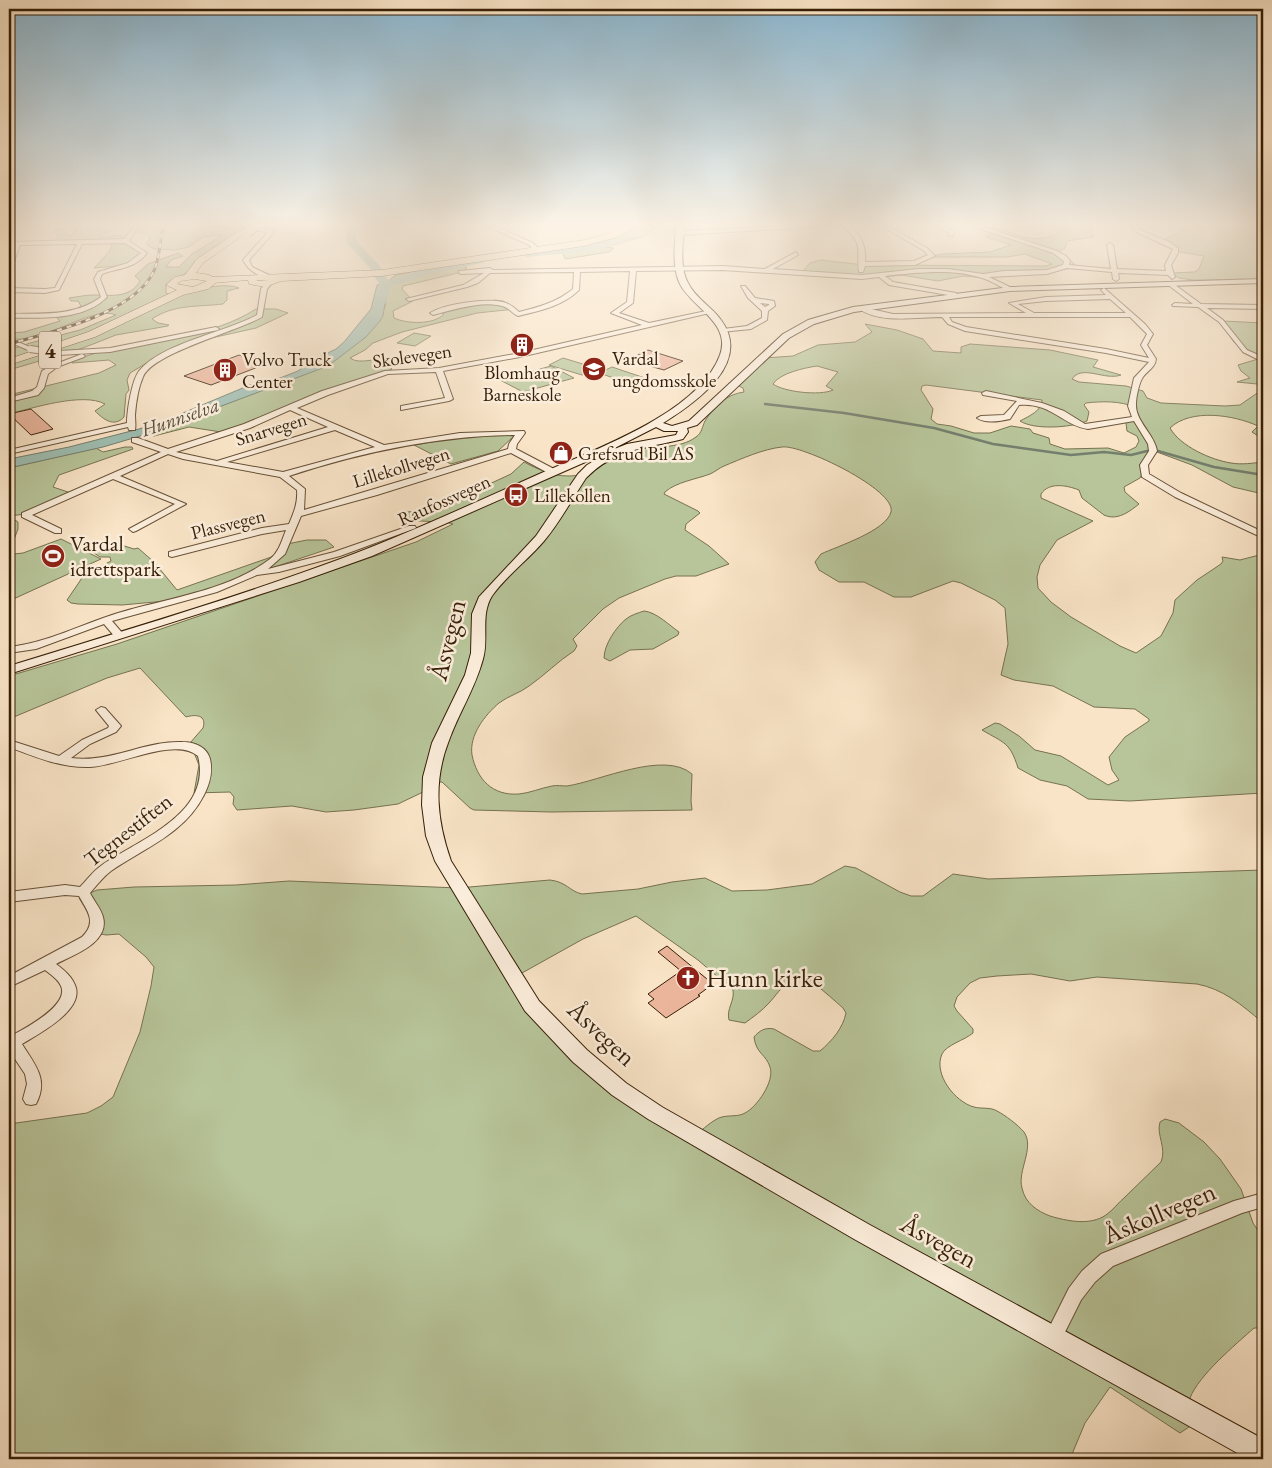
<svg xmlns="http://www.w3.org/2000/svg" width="1272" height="1468" viewBox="0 0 1272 1468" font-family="'EB Garamond',serif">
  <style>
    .green { fill: #b8c59a; stroke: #777250; fill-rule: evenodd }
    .water { fill: #9ebfb4; stroke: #747f6e }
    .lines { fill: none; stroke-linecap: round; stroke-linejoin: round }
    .stream-far1 { stroke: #747f6e; stroke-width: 2 }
    .stream { stroke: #747f6e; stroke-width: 2.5 }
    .river { fill: #9ebfb4; fill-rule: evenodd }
    .building { fill: #ebb59c; stroke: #361f06 }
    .minor-casing { stroke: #675036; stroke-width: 2 }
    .secondary-casing { stroke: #361f06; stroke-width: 2 }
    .primary-casing { stroke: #361f06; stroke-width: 1 }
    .trunk-casing { stroke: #361f06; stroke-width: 1 }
    .minor { fill: #fbeddb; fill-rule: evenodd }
    .secondary { fill: #fbeddb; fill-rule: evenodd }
    .primary { fill: #f9e4c7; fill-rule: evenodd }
    .trunk { fill: #f9e4c7; fill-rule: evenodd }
    .rail-casing { stroke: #361f06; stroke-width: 3 }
    .rail { stroke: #fbeddb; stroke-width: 2; stroke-dasharray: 5; stroke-linecap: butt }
    .minor-bridge-casing { stroke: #675036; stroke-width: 8; stroke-linecap: butt }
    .trunk-bridge-casing { stroke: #361f06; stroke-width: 11; stroke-linecap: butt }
    .minor-bridge { stroke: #fbeddb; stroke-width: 6 }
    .trunk-bridge { stroke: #f9e4c7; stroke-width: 9 }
    .labels { text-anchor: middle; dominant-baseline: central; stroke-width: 5; stroke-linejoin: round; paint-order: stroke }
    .far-street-label { font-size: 19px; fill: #361f06; stroke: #fbeddb }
    .far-poi-label { font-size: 19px; fill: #361f06; stroke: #fbeddb; text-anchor: start }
    .far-water-label { font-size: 20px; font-style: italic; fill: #554f3a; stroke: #fbeddb }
    .shield { fill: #fbeddb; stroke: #715d46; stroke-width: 1 }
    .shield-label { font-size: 21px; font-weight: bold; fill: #361f06 }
    .poi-label { font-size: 22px; fill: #361f06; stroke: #fbeddb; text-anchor: start }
    .street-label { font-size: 22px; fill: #361f06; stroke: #fbeddb }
    .near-street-label { font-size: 26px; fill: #361f06; stroke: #fbeddb }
    .near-poi-label { font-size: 26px; fill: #361f06; stroke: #fbeddb; text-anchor: start }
  </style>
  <rect width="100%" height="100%" fill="#f9e4c7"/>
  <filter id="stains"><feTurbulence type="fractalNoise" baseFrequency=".004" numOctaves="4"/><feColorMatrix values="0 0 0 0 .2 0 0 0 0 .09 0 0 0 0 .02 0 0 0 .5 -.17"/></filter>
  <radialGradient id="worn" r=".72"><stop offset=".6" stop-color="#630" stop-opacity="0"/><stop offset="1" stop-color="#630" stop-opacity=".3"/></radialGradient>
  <g class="green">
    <path d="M76 226H95L110 232 98 235 100 237 120 235 133 244 141 254C131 268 110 266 94 268L109 252 112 245 109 243 57 241 58 236 53 230 63 229 66 232V234L70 236 75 233 74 228Z"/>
    <path d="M134 226C157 226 219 221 237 233L194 262 189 270 183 275 166 284V293L170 295C188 292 223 281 239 288L227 291V300L223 304C198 307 174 304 152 319L158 323 169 325 168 326 116 335 83 348 9 370V350L30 343 80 330 116 315C92 304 29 352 9 336V333L24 332 60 321 55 316 76 309 81 306 78 301H71L69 298C77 297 85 295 93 295 110 295 130 299 140 281L135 276 148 264 178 253 183 256 171 260 166 267H179L192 254 223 235 203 237 189 247 175 250 154 249 146 244 150 239 148 234 134 231Z"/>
    <path d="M639 226H658L642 237 605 247 614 248 609 252 565 259 562 252 620 237Z"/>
    <path d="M1051 226H1094L1091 232 1094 237 1067 241 1065 248 1059 251 1078 267 1049 272 1000 273 985 278 963 276 938 281 901 275 860 279 799 275 810 263 820 260 865 265 1046 266 1052 264 1025 254 1007 257H929L942 254 990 252 1011 245 986 237 993 232 982 227H983C1017 228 1027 250 1062 231Z"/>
    <path d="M1178 226H1263V279L1193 280 1179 278 1171 273 1195 272 1199 269 1204 256 1180 252 1162 241 1180 232 1181 230Z"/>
    <path d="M445 265 450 267 462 265 467 268 462 272 403 286 402 289 413 301 393 311 394 318C407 324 434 325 444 314L439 311 495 300 503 301 516 309 477 313 402 332 373 343 365 350 350 358C360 366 381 355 387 362 389 365 390 367 392 369L318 397 243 429 221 432 189 427 154 436 147 434 315 370 366 337 385 307 387 290 394 281H388L396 275Z"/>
    <path d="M256 309H276L288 313 256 328 198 341 157 357 130 373 127 380 129 390 126 394 124 417C114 428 103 419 95 411L105 404C83 392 33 408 9 414V395L99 373 116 365 109 360 72 363 74 360C85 357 96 352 108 350 157 339 212 337 256 309Z"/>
    <path d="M1223 321 1263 323V439L1252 432 1258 426C1234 415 1191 408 1170 428 1180 446 1211 460 1231 463 1242 465 1253 463 1263 462V494L1233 487 1192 465 1157 452 1152 454 1140 478 1124 487 1125 492 1139 504C1129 512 1117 521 1104 515L1082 498 1079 490C1066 485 1049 482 1041 494V498L1093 521 1057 540 1040 565 1037 577 1038 588 1051 602 1071 617 1120 646 1136 653 1161 636 1173 613 1175 600 1197 580 1221 564 1223 561 1222 557 1240 560 1263 554V793L1130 801 1088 799 1067 786 1040 780 1018 768C1010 742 1004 743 982 730L995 723 1000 724 1019 736 1035 750 1061 756 1108 785 1119 780 1112 770 1109 757 1125 737 1149 721V719L1135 709 1094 707 1053 686 1014 680 1001 675 1008 644 1005 608 995 600 961 583 953 581 911 597H894L864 582H839L819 570 815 562 821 554C838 546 886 531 891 512 897 490 801 444 782 447 763 449 741 459 724 466 719 468 715 472 710 474 697 479 676 482 665 492L664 494 698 511 700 513 686 524 685 530 709 546 729 564 696 576H676L665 579 619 598 603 609 573 639 577 646 574 651C558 661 545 675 529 686 520 693 508 696 499 703 485 715 469 735 472 755 477 779 492 796 519 794 530 793 541 788 552 786 557 785 562 786 567 786 600 781 664 750 692 774L691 801 692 810 551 812 474 810 470 808 442 782H437L421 793 398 804 354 810 326 812 292 806 237 810 233 804 234 797 230 792 194 793 199 765 190 743 203 728C207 715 196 714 186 717L140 668 107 678 9 719V676L117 644 416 542 453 524C439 519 404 525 396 513L430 510 444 505 511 474 524 462C537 469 553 476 568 476 587 477 613 457 632 451 652 445 679 450 696 437 702 433 702 427 705 421 714 406 727 394 744 392L743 388 733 383 764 358 793 356 818 345 855 342 872 332 865 324 897 330 923 339 933 351 961 353V347L970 344 1050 350 1098 360 1093 367 1121 375C1105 381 1082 364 1072 379L1079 382 1126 386 1143 391 1147 398 1161 403 1225 406 1240 405 1263 389 1257 384 1237 382 1250 378 1241 371 1238 365 1258 359 1234 342 1222 324ZM817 366 838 372 826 386 833 390C820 396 784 392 773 384 780 373 804 368 817 366ZM926 385 1042 400C1042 411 1029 416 1020 421 1034 430 1070 428 1087 421L1089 412 1084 405 1086 403C1103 401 1120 401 1135 407L1137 412 1126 423 1127 431 1137 436 1139 441 1136 447 1124 453 1108 448 1065 449 1050 444 1049 438 1033 433 1030 429 1011 426 990 433H974L951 426 937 424 931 419 933 409 921 390 922 386Z"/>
    <path d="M414 333 431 336 415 346 397 343Z"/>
    <path d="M563 358 596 368 582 375 549 365Z"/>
    <path d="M551 366 574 378 523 392 500 380Z"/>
    <path d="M612 367 645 378 631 384 599 373Z"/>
    <path d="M511 434 514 436 498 451 451 464 414 445 467 436Z"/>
    <path d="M125 447H132L133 449 59 475 53 487 74 494 26 514 9 516 18 522V529L10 550 14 554 23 553 61 539 101 559 9 601V468L96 448 103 452Z"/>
    <path d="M307 540H326L334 547 177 600 122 605 78 604 71 603 67 600 84 575 111 561 110 557H100L94 553 115 543 134 549 138 548 154 562 177 590 277 555 287 544Z"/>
    <path d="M644 611C656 612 669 625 679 632L678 635 653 649 630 650 610 661 604 658C604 645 616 627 626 619 631 615 638 613 644 611Z"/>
    <path d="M845 866 856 868 900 892 911 896H923L953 874 988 879 1263 870 1262 1022C1242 1005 1223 989 1197 984L1097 977 1070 981 1031 974 997 976 980 978 970 983 957 997 954 1006 957 1011 973 1029V1033C965 1040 946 1045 942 1054 933 1074 955 1102 974 1107 981 1109 991 1107 997 1111 1005 1115 1018 1125 1024 1132 1035 1148 1017 1171 1022 1188 1025 1203 1037 1211 1050 1216 1067 1221 1090 1226 1106 1215 1113 1210 1119 1202 1125 1197 1137 1185 1149 1174 1161 1162 1167 1148 1156 1135 1160 1122L1165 1119 1179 1123 1204 1142 1220 1159 1241 1189 1253 1223 1263 1238V1328H1254C1235 1345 1199 1375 1190 1398 1187 1405 1191 1417 1192 1425L1180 1433 1110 1387 1085 1423 1070 1459H9V1124L87 1113 101 1106 113 1097 140 1032 151 986 154 967 146 957 119 934 106 935 101 934 79 898 97 890 134 887 236 885 289 881 458 888 550 880C567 882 569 891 582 894L638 889 672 882 705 878 732 891 767 890 812 884ZM636 916 698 960 733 990C735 1001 726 1009 729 1020L745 1023C753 1017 762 1011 769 1003 783 988 791 968 816 985 825 992 834 1000 843 1008L846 1013C843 1028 832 1041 820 1051H813L774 1029C765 1027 759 1031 754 1037 756 1054 766 1054 770 1067 775 1081 757 1107 745 1113 738 1117 730 1115 722 1117 714 1119 706 1127 699 1132L570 1053 513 978 583 939Z"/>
  </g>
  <path class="water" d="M388 281 397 282 391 284 387 290 383 316 380 321 366 337 328 366 147 434 103 447 9 468V459L69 447 139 429 166 420 250 385 280 378 298 371 315 359 336 349 344 342 371 309 377 285Z"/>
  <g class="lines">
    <path class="stream-far1" d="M208 226 213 227"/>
    <path class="stream" d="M765 404 844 413 934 428 993 444 1071 455 1104 452 1131 455 1147 451H1158L1214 467 1263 475"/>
    <g class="river">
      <path d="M346 226H356L357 242 379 265 388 280 429 268 481 257 486 260 485 262 431 274 391 286 385 304 379 307 373 304 380 284 373 275 370 268 347 243Z"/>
      <path d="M641 226H652C627 253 561 253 527 257L522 254 527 251C564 246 609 248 641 226Z"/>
    </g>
  </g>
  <g class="building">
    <path d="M648 350 683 361 664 370 628 360Z"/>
    <path d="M239 355 266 364 211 385 184 376Z"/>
    <path d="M31 409 53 429 31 435 9 414Z"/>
    <path d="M667 946 713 984 698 995 700 996 666 1018 648 1003 654 999 648 994 681 971 658 952Z"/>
  </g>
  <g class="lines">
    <g class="minor-casing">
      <g id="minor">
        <path d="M218 226 274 230V232L249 260 252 267 269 275V277C258 277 248 270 243 260L268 232Z"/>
        <path d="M487 226H495L533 243 537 247 534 251H530L531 247 529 245Z"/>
        <path d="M792 226H831L680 235 677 233 680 231Z"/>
        <path d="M842 226H849C862 234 866 248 865 262L914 261 928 255 923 250 881 226H888L927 248 935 256 915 265 865 266 863 272H859C856 248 865 245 842 226Z"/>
        <path d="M940 226H944L954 231 953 236H949V233L940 228Z"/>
        <path d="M972 226H981L1057 251 1066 256 1070 261 1069 265 1111 269 1107 245 1110 243 1113 245 1117 269 1166 271 1165 265 1173 249 1134 231 1132 226H1138V229L1169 242 1178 248V253L1171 265 1175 277 1172 279 1168 275 1118 273 1119 279 1116 281 1113 279 1112 272 1067 268 1047 274 989 277 1012 288V290L1010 291C1000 287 992 281 982 278 952 268 915 273 885 276L893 282 956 293 957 294 954 296 889 285 879 277 862 279 723 270 636 271 633 303 619 313 649 323 711 310 714 312 520 357 443 371 453 399 449 401 401 410V406L445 398 436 372 388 374 328 395 297 408 384 445 460 433 524 431 525 433 517 444 516 449 556 470V474H550L511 453 377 495 301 516 285 554 268 569 334 552 409 526H415L416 528 340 556 279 572 257 575 217 592 112 621 124 635 123 637H115L104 624 36 649 9 653V647C47 643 82 624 118 613 167 598 228 591 270 559 279 552 282 540 286 530L262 534 172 557 169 556V552L262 528 289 524C294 512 298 503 297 490L280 477 183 459 168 454 120 476 186 504 136 531 133 532 129 529 175 504 113 479 32 515 61 529V533H55L22 517V513L161 452 132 442V438H138L168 449 244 424 322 391 385 371 439 368 520 353 642 325 611 313 627 302 630 271 580 272 579 290C563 306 539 311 518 316 513 314 510 309 505 307 486 299 452 310 433 315L430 313C444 304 485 298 503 302 510 304 514 307 519 312 539 307 557 302 573 289L574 272 490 273 478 283 467 287 409 301 406 299 463 285 484 273 461 274 459 273V271L490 268 493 270 723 266 765 269 796 252 798 255 773 269 862 275 918 269H948L983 274 1004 271 1047 270 1063 265 1064 261 1053 253ZM290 410 328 427 217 461 176 452 250 428ZM335 430 375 447 283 472 227 462ZM515 435 509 444 508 449 304 510 305 489 289 476C363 452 437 436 515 435Z"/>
        <path d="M133 228 136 230 129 241 147 253C136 268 119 268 102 274L100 279 107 297C82 322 41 317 9 318V314C41 313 74 317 101 297L94 279 98 272 128 263 141 253 125 243 82 244 59 290 45 293 9 292V288L45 289 55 288 77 244 20 245 12 267 9 269V260L15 246H9V242L124 239Z"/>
        <path d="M267 282 272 283 267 289 262 317C236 332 153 353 143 377 138 388 136 403 135 415 135 420 136 425 135 430H129L128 427 9 454V450L127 423C127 410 132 380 139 371 162 343 224 333 257 315L261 289Z"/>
        <path d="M1167 282H1171L1201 304 1263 305V309L1207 308 1223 320 1247 350 1263 357V362L1243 352 1219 322 1198 307 1173 306 1172 305 1175 303 1193 304 1167 284Z"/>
        <path d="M741 286H745L755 298 774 301 775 306 768 311 767 320 751 329 721 332 720 331 723 329 747 326 762 318V311L748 298ZM760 303 769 304V305L765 307Z"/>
        <path d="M1104 288 1145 324 1153 334 1147 345 1156 359C1155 368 1148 370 1143 377 1139 383 1136 397 1136 404 1135 421 1155 435 1157 451L1148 465 1149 474 1181 493 1263 532V538L1175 497 1142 477 1140 465 1149 451 1148 444 1134 421 1088 429C1062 425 1051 402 1019 405L1010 419C1000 421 986 424 977 418L981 416 1004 415 1017 401 983 395 982 393 986 391 1042 403 1064 411 1085 424 1132 417 1128 406 1134 378 1149 362 1106 353 965 331 948 324 942 317C917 317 881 324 859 309L862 307 893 314 1026 313 1009 303 1046 297 1106 295 1101 290ZM1110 299 1126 313H1034L1018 304 1046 301ZM949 317H1130L1147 334 1141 345 1149 358 1106 349 966 327 952 322Z"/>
        <path d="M216 327 219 329 218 330 110 352 59 355 56 353 59 351 110 348Z"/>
        <path d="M9 338 32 348 33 349 28 350 9 342Z"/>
        <path d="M82 354 85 356 84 357 57 367 48 374 44 388 38 395 9 402V398L32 391 37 387 42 371 53 365Z"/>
        <path d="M101 707 105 708 121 726 116 732 90 744 71 758C112 763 145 740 183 742 194 742 207 747 210 759 213 772 210 783 204 795 184 834 146 847 111 871 103 877 97 885 90 893 94 901 101 909 103 917 110 943 73 955 56 964 64 970 73 977 76 988 82 1011 39 1034 22 1044 35 1065 49 1079 36 1104L31 1105 26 1104 23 1099 27 1084 25 1074 9 1050V1037C22 1030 70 1006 61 986 58 979 50 974 45 970L9 987V976L82 937C97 922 88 912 79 896L65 895 9 902V892L65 885 80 887C87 880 93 871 102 865 138 840 213 814 198 756 175 736 119 766 90 767 62 768 35 757 9 747V740L59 756 82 740 108 728 109 726 96 710Z"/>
        <path d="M1263 1193V1207L1242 1213 1113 1266 1095 1282 1081 1300 1060 1342 1054 1345 1048 1342 1045 1336 1069 1288 1082 1271 1101 1254 1234 1201Z"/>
      </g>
    </g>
    <g class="secondary-casing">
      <path id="secondary" d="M676 226H684C683 244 679 266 688 283 695 298 712 307 721 320 753 363 695 403 663 423L672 426 689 421 783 334 808 320 853 307 1010 287 1263 279V283L1010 291 854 312 814 324 789 338 697 425 687 428 688 432 683 439C644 449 616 448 586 478 572 499 560 522 544 541 528 560 506 576 492 596 480 615 489 639 483 659 475 689 458 714 448 743 433 783 437 821 451 861L539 1001 587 1050 626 1083 662 1107 870 1225 1263 1439V1459H1248L854 1239 648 1119 612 1095 573 1062 525 1011 435 861 426 836 422 805 423 777 432 743 465 675 471 653 472 614 479 597 536 536 578 474 587 465 612 450 627 444 676 435 678 431H664L656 427 599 456 372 556 299 582 9 674V666C112 634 219 603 321 566 394 540 465 507 537 475 591 451 698 414 720 355 732 322 690 307 679 282 672 265 675 244 676 226Z"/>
    </g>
    <g class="primary-casing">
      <path id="primary" d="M625 226H636L617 237 584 246 382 276 281 281 265 287 249 284 248 280 213 283 208 280 213 277 382 270 584 240 611 233ZM266 280H269L257 281V280Z"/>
    </g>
    <g class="trunk-casing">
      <path id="trunk" d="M239 231 246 233 203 263 196 273C204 274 212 274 218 281L208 289 183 295 95 337 9 365V359L88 332 177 290 166 285 175 277 185 275 197 259ZM195 279 207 281 193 287 177 284 181 281Z"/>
    </g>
    <use href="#minor" class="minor"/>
    <use href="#secondary" class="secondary"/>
    <use href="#primary" class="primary"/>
    <use href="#trunk" class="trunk"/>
    <g class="rail-casing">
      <path id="rail" d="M9 344C51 332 124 316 150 278 160 264 159 242 164 226"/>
    </g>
    <use href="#rail" class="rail"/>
    <g class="minor-bridge-casing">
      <path id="minor-bridge" d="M30 349 59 353"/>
    </g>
    <g class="trunk-bridge-casing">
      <path id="trunk-bridge" d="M247 233 255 226"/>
    </g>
    <use href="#minor-bridge" class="minor-bridge"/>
    <use href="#trunk-bridge" class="trunk-bridge"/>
  </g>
  <linearGradient id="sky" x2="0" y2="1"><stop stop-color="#8ab8d3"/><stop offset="0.52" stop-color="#fcf3e6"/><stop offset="1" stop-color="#fcf3e6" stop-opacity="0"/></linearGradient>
  <rect width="1272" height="432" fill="url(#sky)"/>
  <defs>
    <g id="building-disc" transform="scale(1.25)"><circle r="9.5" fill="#8f2418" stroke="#fbeddb"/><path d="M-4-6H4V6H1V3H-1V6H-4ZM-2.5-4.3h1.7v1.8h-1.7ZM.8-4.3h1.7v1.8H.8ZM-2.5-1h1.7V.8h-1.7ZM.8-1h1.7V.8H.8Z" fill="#fff"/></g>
    <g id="school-disc" transform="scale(1.25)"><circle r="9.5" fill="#8f2418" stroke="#fbeddb"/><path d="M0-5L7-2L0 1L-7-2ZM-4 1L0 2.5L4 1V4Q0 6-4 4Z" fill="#fff"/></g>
    <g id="shop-disc" transform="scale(1.25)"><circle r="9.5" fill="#8f2418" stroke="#fbeddb"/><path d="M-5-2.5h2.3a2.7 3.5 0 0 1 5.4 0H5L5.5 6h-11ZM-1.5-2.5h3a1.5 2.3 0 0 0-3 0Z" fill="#fff"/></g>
    <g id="bus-disc" transform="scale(1.25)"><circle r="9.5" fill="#8f2418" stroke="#fbeddb"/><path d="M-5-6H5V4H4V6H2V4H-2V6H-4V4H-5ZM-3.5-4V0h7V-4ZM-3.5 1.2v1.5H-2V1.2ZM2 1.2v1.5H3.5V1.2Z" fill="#fff"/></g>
    <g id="stadium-disc" transform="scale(1.25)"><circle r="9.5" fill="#8f2418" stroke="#fbeddb"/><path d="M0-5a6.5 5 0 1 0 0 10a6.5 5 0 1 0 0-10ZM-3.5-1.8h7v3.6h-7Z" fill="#fff"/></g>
    <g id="church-disc" transform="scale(1.25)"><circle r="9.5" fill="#8f2418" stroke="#fbeddb"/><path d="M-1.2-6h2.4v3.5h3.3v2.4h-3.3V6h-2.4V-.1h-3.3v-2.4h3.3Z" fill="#fff"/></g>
  </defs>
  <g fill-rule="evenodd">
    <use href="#building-disc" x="522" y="345"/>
    <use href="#school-disc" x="594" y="369"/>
    <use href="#building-disc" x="225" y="370"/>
    <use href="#shop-disc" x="561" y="453"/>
    <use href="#bus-disc" x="516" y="495"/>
    <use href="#stadium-disc" x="53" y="556"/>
    <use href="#church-disc" x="688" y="978"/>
  </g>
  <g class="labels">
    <g class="far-street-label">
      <text transform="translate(412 356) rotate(-8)">Skolevegen</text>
      <text transform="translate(271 429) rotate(-17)">Snarvegen</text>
      <text transform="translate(401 467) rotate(-17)">Lillekollvegen</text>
      <text transform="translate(444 500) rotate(-24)">Raufossvegen</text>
      <text transform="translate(228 524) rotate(-14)">Plassvegen</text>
    </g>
    <g class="far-poi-label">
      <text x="612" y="358">Vardal<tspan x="612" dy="22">ungdomsskole</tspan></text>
      <text x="242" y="359">Volvo Truck<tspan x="242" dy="22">Center</tspan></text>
      <text x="522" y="372" text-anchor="middle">Blomhaug<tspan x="522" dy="22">Barneskole</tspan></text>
      <text x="578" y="453">Grefsrud Bil AS</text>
      <text x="534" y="495">Lillekollen</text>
    </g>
    <g class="far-water-label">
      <text transform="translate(180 417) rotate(-19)">Hunnselva</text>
    </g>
    <rect class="shield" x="39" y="331.5" width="22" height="37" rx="4"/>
    <g class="shield-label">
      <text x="50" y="350">4</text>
    </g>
    <g class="poi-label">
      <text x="70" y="543">Vardal<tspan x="70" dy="25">idrettspark</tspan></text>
    </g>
    <g class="street-label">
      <text transform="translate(128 830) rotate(-38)">Tegnestiften</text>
    </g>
    <g class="near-street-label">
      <text transform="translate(447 640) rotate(-76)">Åsvegen</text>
      <text transform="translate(602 1033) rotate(43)">Åsvegen</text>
      <text transform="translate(1159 1213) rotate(-23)">Åskollvegen</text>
      <text transform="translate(939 1241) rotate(29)">Åsvegen</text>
    </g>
    <g class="near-poi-label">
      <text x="706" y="978">Hunn kirke</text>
    </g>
  </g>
  <rect width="1272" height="1468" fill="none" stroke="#f9e4c7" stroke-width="30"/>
  <rect x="10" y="10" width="1252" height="1448" fill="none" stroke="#361f06" stroke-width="2.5"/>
  <rect x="15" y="15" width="1242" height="1438" fill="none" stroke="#361f06"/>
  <rect width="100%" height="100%" filter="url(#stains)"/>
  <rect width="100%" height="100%" fill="url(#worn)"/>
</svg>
